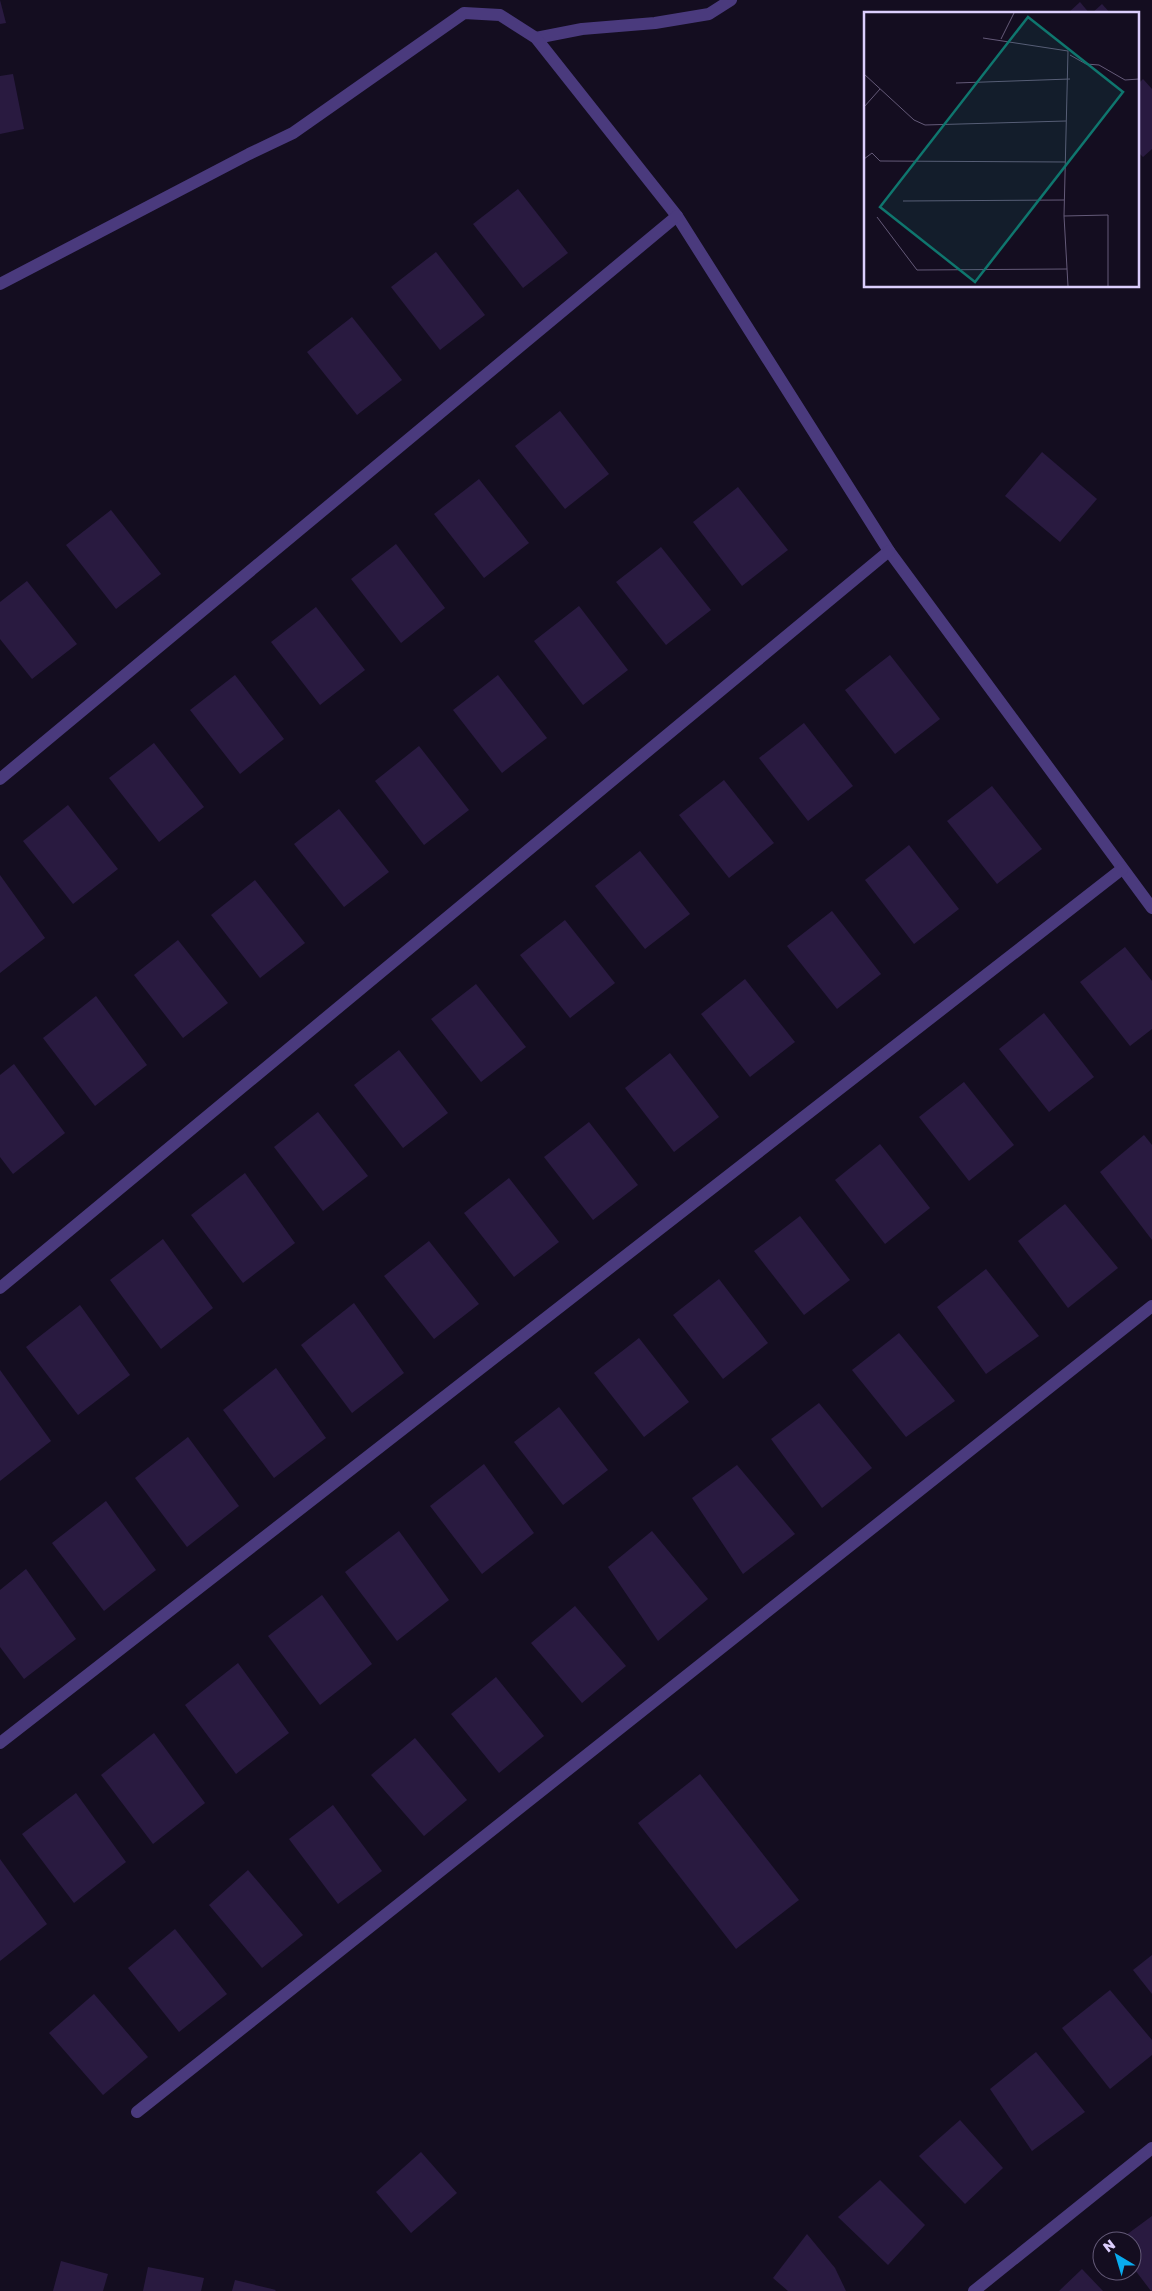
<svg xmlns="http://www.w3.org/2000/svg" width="1152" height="2291" viewBox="0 0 1152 2291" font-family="'Golos Text',sans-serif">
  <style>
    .building { fill: #291a40 }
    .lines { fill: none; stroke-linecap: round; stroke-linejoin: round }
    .minor { stroke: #4a3a7d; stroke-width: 12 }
    .inset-road { fill: none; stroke: #645a78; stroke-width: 1 }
    .view { fill: #0f766e; fill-opacity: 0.15; stroke: #0f766e; stroke-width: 2.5 }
    .inset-edge { fill: none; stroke: #dccefd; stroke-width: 2.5 }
  </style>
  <rect width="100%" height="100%" fill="#140d20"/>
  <g class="building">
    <path d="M0 0 6 23 0 24Z"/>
    <path d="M1080 2 1090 14H1067Z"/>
    <path d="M1102 4 1111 14H1091Z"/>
    <path d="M13 74 24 129 0 134V76Z"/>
    <path d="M1143 79 1152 89V149L1143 157 1138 152V84Z"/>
    <path d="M518 189 568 253 523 288 473 224Z"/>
    <path d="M436 252 485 315 440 350 391 287Z"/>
    <path d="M352 317 402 380 357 415 307 352Z"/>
    <path d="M560 411 609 474 565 509 515 446Z"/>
    <path d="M1042 452 1097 499 1060 542 1005 496Z"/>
    <path d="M479 479 529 543 484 578 434 514Z"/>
    <path d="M738 487 788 550 742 586 693 522Z"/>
    <path d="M111 510 161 574 116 609 66 545Z"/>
    <path d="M396 544 445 608 401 643 351 579Z"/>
    <path d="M661 547 711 610 666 645 616 582Z"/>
    <path d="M27 581 77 644 32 679 0 639V602Z"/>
    <path d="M579 606 628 670 583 705 534 641Z"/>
    <path d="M316 607 365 670 320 705 271 642Z"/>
    <path d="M890 655 940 719 895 754 845 690Z"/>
    <path d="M235 675 284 739 240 774 190 710Z"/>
    <path d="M498 675 547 738 502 773 453 710Z"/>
    <path d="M804 723 853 786 808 821 759 758Z"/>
    <path d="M154 743 204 807 159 842 109 778Z"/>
    <path d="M419 746 469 810 424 845 375 781Z"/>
    <path d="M724 780 774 843 729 878 679 815Z"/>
    <path d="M992 786 1042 849 997 884 947 821Z"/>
    <path d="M68 805 118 869 73 904 23 841Z"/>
    <path d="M339 809 389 872 344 907 294 844Z"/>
    <path d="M909 845 959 909 914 944 865 880Z"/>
    <path d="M640 851 690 914 645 949 595 886Z"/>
    <path d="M0 875 45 938 0 973Z"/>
    <path d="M255 880 305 943 260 978 211 915Z"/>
    <path d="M832 911 881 974 837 1009 787 946Z"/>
    <path d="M565 920 615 983 570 1018 520 955Z"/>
    <path d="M178 940 228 1003 183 1038 134 975Z"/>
    <path d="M1125 947 1152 981V1029L1130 1046 1080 982Z"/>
    <path d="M745 979 795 1042 750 1077 701 1014Z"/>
    <path d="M476 984 526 1047 481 1082 431 1019Z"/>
    <path d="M96 996 147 1065 95 1106 43 1038Z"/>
    <path d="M1044 1013 1094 1077 1049 1112 999 1049Z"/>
    <path d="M399 1050 448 1113 403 1148 354 1085Z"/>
    <path d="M670 1053 719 1117 674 1152 625 1088Z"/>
    <path d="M14 1064 65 1133 13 1174 0 1157V1075Z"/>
    <path d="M964 1082 1014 1145 969 1181 919 1117Z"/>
    <path d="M318 1112 368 1176 323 1211 274 1147Z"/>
    <path d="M589 1122 638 1185 593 1220 544 1157Z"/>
    <path d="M1144 1135 1152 1145V1240L1100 1172Z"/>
    <path d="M880 1144 930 1208 885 1244 835 1180Z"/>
    <path d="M245 1173 295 1243 243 1283 191 1215Z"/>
    <path d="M509 1178 559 1242 514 1277 464 1213Z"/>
    <path d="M1065 1204 1118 1268 1068 1308 1018 1241Z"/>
    <path d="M800 1216 850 1280 804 1315 754 1251Z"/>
    <path d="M163 1239 213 1308 161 1349 110 1280Z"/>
    <path d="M429 1241 479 1304 434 1339 384 1276Z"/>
    <path d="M986 1269 1039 1336 986 1374 937 1307Z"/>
    <path d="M719 1279 768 1343 723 1379 673 1315Z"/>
    <path d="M354 1303 404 1373 352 1413 301 1345Z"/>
    <path d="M80 1305 130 1375 78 1415 26 1347Z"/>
    <path d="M899 1333 955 1401 906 1437 852 1370Z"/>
    <path d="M639 1338 689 1402 644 1437 594 1373Z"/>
    <path d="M276 1368 326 1438 274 1478 223 1410Z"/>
    <path d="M0 1370 51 1441 0 1481Z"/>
    <path d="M819 1403 872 1468 822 1508 771 1439Z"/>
    <path d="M559 1407 608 1470 563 1505 514 1442Z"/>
    <path d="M188 1437 239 1506 187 1547 135 1478Z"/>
    <path d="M484 1464 534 1533 482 1574 430 1506Z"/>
    <path d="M737 1465 795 1534 743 1574 692 1498Z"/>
    <path d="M106 1501 156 1570 104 1611 52 1543Z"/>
    <path d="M399 1531 449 1600 397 1641 345 1572Z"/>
    <path d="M652 1531 708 1599 658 1641 608 1567Z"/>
    <path d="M26 1569 76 1639 24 1679 0 1647V1590Z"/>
    <path d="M322 1595 372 1664 320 1705 268 1636Z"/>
    <path d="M575 1606 626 1666 582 1703 531 1643Z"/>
    <path d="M238 1663 289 1733 236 1774 185 1705Z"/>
    <path d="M496 1677 544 1736 499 1773 451 1714Z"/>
    <path d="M154 1733 205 1803 153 1844 101 1775Z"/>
    <path d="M415 1738 467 1800 424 1836 371 1775Z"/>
    <path d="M700 1774 799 1900 736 1949 638 1823Z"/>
    <path d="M76 1793 126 1862 74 1903 22 1834Z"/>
    <path d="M333 1805 382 1871 338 1904 289 1839Z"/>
    <path d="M0 1859 47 1924 0 1961Z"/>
    <path d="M248 1870 303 1935 262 1968 209 1905Z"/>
    <path d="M175 1929 227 1994 179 2032 128 1968Z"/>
    <path d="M1152 1955V1994L1133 1970Z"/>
    <path d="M1110 1990 1152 2040V2055L1110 2089 1062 2028Z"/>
    <path d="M94 1994 148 2057 103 2095 49 2033Z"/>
    <path d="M1036 2052 1085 2112 1032 2151 990 2089Z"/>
    <path d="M960 2120 1003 2168 965 2204 919 2156Z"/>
    <path d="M421 2152 457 2193 411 2233 376 2192Z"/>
    <path d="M880 2180 925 2225 888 2265 838 2217Z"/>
    <path d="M1152 2216V2291H1151L1132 2266V2241H1118Z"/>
    <path d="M807 2234 835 2268 846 2291H788L773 2278Z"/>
    <path d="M61 2261 108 2274 103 2291H53Z"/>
    <path d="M148 2267 204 2278 201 2291H143Z"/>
    <path d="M1082 2269 1103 2291H1059Z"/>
    <path d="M235 2280 276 2290 275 2291H232Z"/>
  </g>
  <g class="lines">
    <g class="minor">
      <path d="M536 38 582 29 655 23 709 14 731 0"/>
      <path d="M0 284 249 154 293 133 464 13 500 15 536 38 677 216 889 551 1152 908"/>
      <path d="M0 779 677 216"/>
      <path d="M0 1288 889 551"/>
      <path d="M0 1743 1122 869"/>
      <path d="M137 2112 1152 1306"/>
      <path d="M974 2291 1152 2148"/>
    </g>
  </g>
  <g transform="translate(864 12)">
    <rect width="275" height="275" fill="#140d20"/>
    <path class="inset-road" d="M119 26 204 39 200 204 204 274M137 27 150 1M206 43 222 52 235 53 261 68 275 67M0 62 50 108 61 113 202 109M92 71 206 67M0 95 16 77M0 147 8 141 16 149 201 150M39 189 200 188M200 204 244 203V274M13 205 53 258 203 257"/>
    <path class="view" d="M164 5 259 80 111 270 16 195Z"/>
    <rect width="275" height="275" class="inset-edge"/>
  </g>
  <g transform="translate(1117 2256) rotate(322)"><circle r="24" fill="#140d20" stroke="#645a78"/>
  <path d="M0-4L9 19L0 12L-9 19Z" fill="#09abee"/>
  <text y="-8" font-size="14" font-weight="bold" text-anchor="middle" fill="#dccefd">N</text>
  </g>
</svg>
